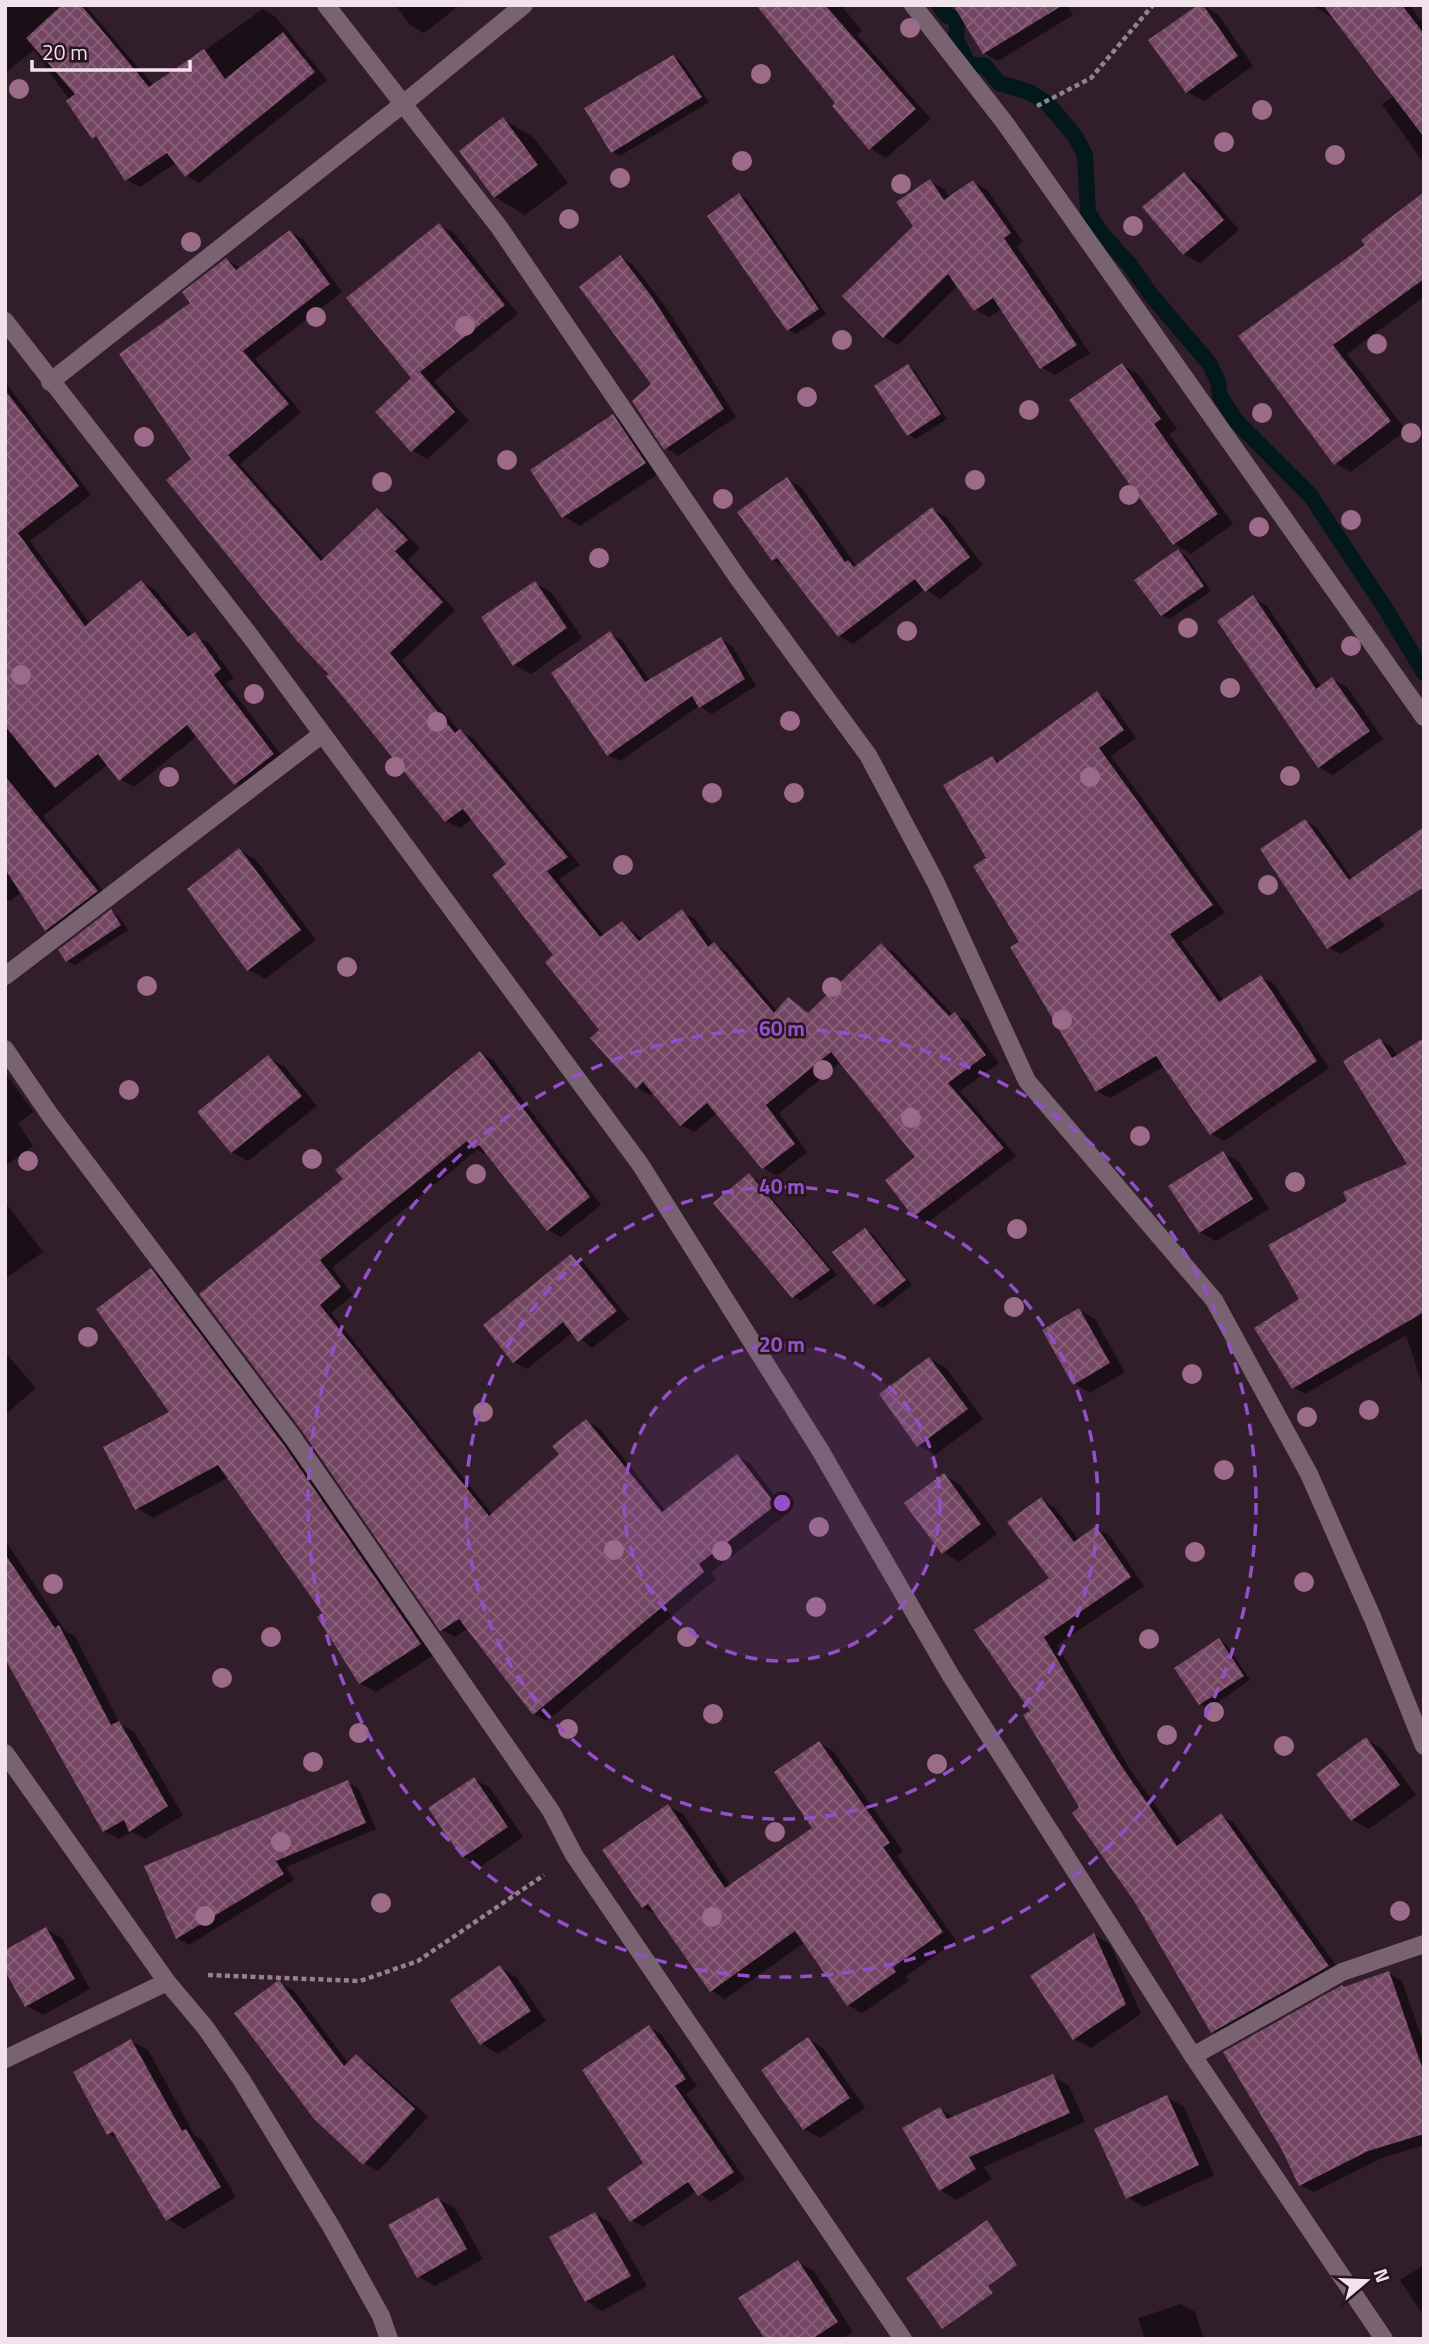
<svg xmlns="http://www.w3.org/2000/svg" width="1429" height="2344" viewBox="0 0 1429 2344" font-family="'Titillium Web',sans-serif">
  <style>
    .shadow { fill: #0007 }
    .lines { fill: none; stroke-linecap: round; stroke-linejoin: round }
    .stream { stroke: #02181b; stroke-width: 16 }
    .building { fill: url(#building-cross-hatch) }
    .path { stroke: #94828d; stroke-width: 4.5; stroke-dasharray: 5 3.5; stroke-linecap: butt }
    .street { stroke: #796371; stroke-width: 18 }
    .tree { fill: #9d6b8a }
    .ring { fill: none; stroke: #9350c8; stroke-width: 3.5; stroke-dasharray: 12 9 }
    .centre { fill: #9350c8; stroke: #281421; stroke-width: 3.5 }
    .ring-label { font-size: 21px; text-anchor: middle; font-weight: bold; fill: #9350c8; stroke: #281421; stroke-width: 5; stroke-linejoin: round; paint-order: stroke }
  </style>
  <defs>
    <pattern id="building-cross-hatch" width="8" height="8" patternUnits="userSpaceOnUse" patternTransform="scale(1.75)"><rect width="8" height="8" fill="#744664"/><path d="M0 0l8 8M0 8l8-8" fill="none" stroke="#88607a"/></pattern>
  </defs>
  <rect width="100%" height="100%" fill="#321d2a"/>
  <g class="shadow">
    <path d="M5 5H85L154 86 263 9 276 17 327 80 199 183 186 175 176 163 140 187 126 180 34 50 5 73Z"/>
    <path d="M396 5H460L424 33 410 25Z"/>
    <path d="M772 5H841L862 31 857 35 931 119 886 158 870 148Z"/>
    <path d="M955 5H1067L1073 15 998 61 984 53Z"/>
    <path d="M1202 5 1218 14 1253 66 1204 101 1187 92Z"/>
    <path d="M1313 5H1409L1424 24V164L1382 104 1394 96 1334 17 1332 18Z"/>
    <path d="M673 57 681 61 709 102 620 156 612 151Z"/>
    <path d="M503 119 533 137 568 183 525 215 495 197Z"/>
    <path d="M1184 174 1200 184 1239 230 1200 263 1184 254Z"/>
    <path d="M930 181 944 189 950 198 973 182 987 190 1023 242 1017 247 1090 353 1055 375 1041 367 1002 309 989 317 975 309 958 285 898 345 884 337Z"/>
    <path d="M1424 194V297L1347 354 1406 430 1351 472 1335 463 1240 336 1368 245Z"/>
    <path d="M740 195 747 199 826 314 796 334 789 330Z"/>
    <path d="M439 225 454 233 518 314 434 381 469 421 427 459 412 450 414 378Z"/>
    <path d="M290 232 303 239 342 292 255 359 301 412 240 464 325 560 378 510 391 518 420 548 408 560 455 610 402 661 459 731 473 738 580 865 559 879 604 936 622 923 644 940 682 912 695 919 713 944 727 952 778 1012 788 999 810 1014 882 946 895 953 953 1015 968 1021 999 1063 960 1091 1016 1156 927 1223 914 1215 918 1157 841 1062 779 1113 807 1152 777 1176 764 1168 717 1113 694 1132 681 1125 654 1092 650 1095 637 1087 556 955 508 864 473 818 460 828 446 821 169 480 194 459 193 303 227 260 241 268Z"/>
    <path d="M621 257 633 265 665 306 736 417 678 456 666 448 654 384Z"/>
    <path d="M1122 365 1138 374 1177 429 1169 434 1233 524 1191 554 1175 544 1115 458Z"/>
    <path d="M908 366 915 371 947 419 916 439 909 435Z"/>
    <path d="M5 382 91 495 30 541 90 624 142 582 155 590 193 636 208 642 234 678 226 683 287 762 249 791 235 783 197 736 134 787 120 779 108 764 43 816 110 899 60 937 47 930 22 892 10 901 5 898Z"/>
    <path d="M613 416 629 426 661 472 580 526 563 516Z"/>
    <path d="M787 479 801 487 857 567 932 509 946 517 983 565 940 599 925 589 853 644 839 636 788 569 773 560Z"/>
    <path d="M1179 551 1186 556 1211 591 1170 619 1162 615Z"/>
    <path d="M535 583 551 592 582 638 531 674 514 665Z"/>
    <path d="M1253 597 1267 606 1321 687 1332 679 1347 687 1383 739 1333 775 1319 767Z"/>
    <path d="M610 634 622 640 650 681 721 639 732 646 756 686 712 714 699 706 620 761 608 755Z"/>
    <path d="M1097 694 1110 701 1136 738 1111 756 1225 913 1181 942 1224 1001 1261 977 1274 984 1329 1068 1224 1141 1211 1134 1165 1066 1110 1098 1097 1091 1021 943 988 858 992 758 1001 762Z"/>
    <path d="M1305 821 1317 828 1385 926 1341 954 1328 947Z"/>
    <path d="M240 850 256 860 316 940 265 979 248 969Z"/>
    <path d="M111 911 119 916 128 930 75 965 67 961Z"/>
    <path d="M1380 1040 1392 1047 1397 1056 1424 1040V1390L1406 1335 1305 1394 1293 1387 1301 1300 1349 1201 1410 1165Z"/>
    <path d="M480 1053 493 1060 601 1205 561 1237 548 1230 487 1155 477 1150 332 1268 353 1295 331 1313 493 1515 561 1455 587 1421 599 1428 666 1511 737 1456 750 1463 788 1513 711 1572 716 1579 547 1721 534 1714 469 1628 455 1637 442 1630 304 1430 201 1294 345 1180Z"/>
    <path d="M268 1057 285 1067 317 1106 248 1161 232 1152Z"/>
    <path d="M5 1073 34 1112 18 1123 33 1146 5 1166Z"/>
    <path d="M1223 1153 1239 1162 1269 1209 1216 1241 1200 1232Z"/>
    <path d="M749 1175 757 1180 837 1275 801 1301 793 1296Z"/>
    <path d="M5 1202 43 1252 5 1279Z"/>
    <path d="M865 1230 873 1234 912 1285 883 1308 875 1304Z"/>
    <path d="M572 1256 584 1263 629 1319 592 1348 573 1332 527 1369 514 1362Z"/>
    <path d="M151 1270 168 1280 300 1456 437 1653 376 1692 360 1683 326 1614 229 1477 153 1518 136 1508 171 1412Z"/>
    <path d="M1079 1310 1095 1319 1125 1372 1090 1393 1074 1383Z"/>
    <path d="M5 1352 36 1388 5 1415Z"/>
    <path d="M930 1359 946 1368 983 1419 935 1455 918 1445Z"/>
    <path d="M944 1475 960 1485 997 1534 959 1562 943 1552Z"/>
    <path d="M1041 1499 1054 1507 1079 1540 1096 1528 1110 1536 1144 1586 1057 1645 1131 1771 1183 1844 1221 1815 1234 1823 1342 1974 1226 2039 1212 2031 1082 1808 1032 1712 1051 1579Z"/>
    <path d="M5 1540 65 1631 75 1636 120 1724 134 1732 183 1815 145 1839 132 1832 119 1839 104 1831 5 1655Z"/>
    <path d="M1219 1640 1227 1645 1250 1680 1208 1709 1201 1704 1177 1668Z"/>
    <path d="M1366 1739 1382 1749 1416 1795 1369 1829 1352 1820Z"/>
    <path d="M819 1743 833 1751 903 1851 897 1856 956 1941 906 1976 909 1981 862 2013 848 2005 805 1942 725 1999 711 1990 657 1915 643 1907 668 1806 683 1814 731 1886 815 1829Z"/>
    <path d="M474 1779 490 1788 523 1837 480 1867 464 1857 431 1808Z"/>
    <path d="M347 1782 359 1789 376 1829 286 1867 294 1880 189 1945 177 1938 146 1867Z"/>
    <path d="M46 1929 62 1938 90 1989 43 2015 27 2006Z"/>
    <path d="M1094 1935 1110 1944 1141 2014 1091 2048 1074 2039Z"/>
    <path d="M500 1967 516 1977 546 2021 498 2054 482 2044 452 2000Z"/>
    <path d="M1389 1973 1402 1981 1424 2044V2145L1382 2158 1314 2192 1300 2185 1346 1989Z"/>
    <path d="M279 1982 293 1990 349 2064 356 2056 370 2064 428 2117 378 2171 364 2163Z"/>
    <path d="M649 2027 661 2034 697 2086 686 2094 745 2179 711 2202 697 2191 643 2227 631 2220 646 2164Z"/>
    <path d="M808 2039 824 2049 865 2108 820 2138 804 2129Z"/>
    <path d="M131 2041 148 2050 195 2136 202 2140 236 2197 184 2229 168 2219 121 2141 109 2134Z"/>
    <path d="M1052 2076 1069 2086 1085 2122 984 2167 992 2179 956 2200 940 2190V2109L956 2118Z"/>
    <path d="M1167 2097 1184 2107 1214 2175 1144 2207 1127 2197Z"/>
    <path d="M438 2199 455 2208 483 2259 435 2286 418 2276Z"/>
    <path d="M595 2214 611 2223 647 2286 602 2311 586 2301Z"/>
    <path d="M798 2262 814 2271 853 2332 842 2339H767Z"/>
    <path d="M1424 2265V2317L1400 2280Z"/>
    <path d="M1181 2304 1195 2312 1204 2339H1145L1138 2318Z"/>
  </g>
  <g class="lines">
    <path class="stream" d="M939 5 946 15 957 20 956 39 968 64 985 66 999 83 1029 92 1047 103 1075 136 1085 155 1088 212 1100 232 1130 265 1151 295 1209 363 1218 381 1220 396 1236 421 1310 495 1385 608 1424 673"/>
  </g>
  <g class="building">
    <path d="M62 5H81L149 87 204 49 225 79 283 32 315 72 185 177 167 153 125 181 96 136 92 139 66 101 75 94 26 38Z"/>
    <path d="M756 5H825L916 109 869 150 832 106 835 103Z"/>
    <path d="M953 5H1063L983 54Z"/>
    <path d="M1198 5H1203L1238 56 1186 93 1148 40Z"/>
    <path d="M1323 5H1402L1424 34V137Z"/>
    <path d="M673 55 702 97 611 153 584 108Z"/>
    <path d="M503 117 538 165 494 198 459 151Z"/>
    <path d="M1184 172 1224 220 1183 255 1142 207Z"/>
    <path d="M930 179 944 200 973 180 1011 233 1004 238 1077 345 1040 369 993 298 974 311 948 274 883 338 842 296 913 226 896 202Z"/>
    <path d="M1424 192V279L1333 345 1391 421 1334 465 1238 336 1365 245 1361 240Z"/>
    <path d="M739 193 819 309 787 331 707 216Z"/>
    <path d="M439 223 505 305 420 372 455 412 411 452 375 412 411 378 346 298Z"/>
    <path d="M290 230 330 284 243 351 289 404 228 455 321 561 377 508 408 540 395 551 443 602 390 653 455 733 460 729 568 857 547 871 600 937 622 921 639 941 682 909 708 947 714 942 774 1013 788 997 808 1013 881 943 949 1016 955 1012 986 1055 948 1083 1004 1148 913 1217 885 1180 915 1157 831 1052 766 1105 795 1144 762 1169 707 1103 680 1126 643 1082 636 1089 590 1038 599 1030 545 962 553 955 492 875 506 864 463 809 445 822 326 676 328 674 297 641 166 480 191 459 119 354 190 303 182 292 226 258 236 270Z"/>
    <path d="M620 255 652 297 724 409 664 450 632 401 651 384 579 287Z"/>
    <path d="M1122 363 1161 419 1154 424 1218 514 1173 545 1069 400Z"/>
    <path d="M908 364 941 414 907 436 874 386Z"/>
    <path d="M5 390 79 486 18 533 85 626 141 580 188 637 195 632 221 669 214 675 274 754 234 785 187 725 119 781 98 754 55 788 5 726Z"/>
    <path d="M613 414 646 463 562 518 530 470Z"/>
    <path d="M787 477 845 562 848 560 854 567 932 507 970 557 925 592 915 579 838 637 777 558 772 561 737 512Z"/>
    <path d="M1178 549 1204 586 1161 616 1134 580Z"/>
    <path d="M535 581 567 628 513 666 481 617Z"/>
    <path d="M1253 595 1316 689 1332 677 1370 731 1318 768 1217 621Z"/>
    <path d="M610 631 645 682 721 637 745 679 699 708 692 696 607 756 551 673Z"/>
    <path d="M1097 691 1124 730 1099 748 1213 905 1170 934 1219 1002 1261 975 1317 1061 1210 1135 1156 1056 1096 1092 1010 947 1019 942 973 866 986 858 943 785 992 756 997 763Z"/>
    <path d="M5 776 98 891 45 931 5 869Z"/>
    <path d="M1305 819 1349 880 1424 827V887L1327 949 1260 849Z"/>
    <path d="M239 848 301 930 247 971 187 889Z"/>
    <path d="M111 909 121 925 66 962 58 950Z"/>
    <path d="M1380 1038 1392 1058 1424 1038V1312L1292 1389 1254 1328 1299 1299 1268 1245 1347 1201 1343 1192 1407 1164 1343 1061Z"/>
    <path d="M480 1051 590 1197 547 1231 479 1145 473 1149 467 1141 320 1260 341 1287 320 1305 489 1516 559 1454 552 1446 586 1419 662 1512 737 1454 776 1505 699 1564 704 1572 533 1715 459 1619 440 1631 302 1431 199 1294 343 1179 335 1170Z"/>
    <path d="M268 1055 302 1096 231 1153 197 1112Z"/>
    <path d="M1223 1151 1253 1199 1199 1233 1168 1186Z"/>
    <path d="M749 1173 830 1270 792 1298 713 1203Z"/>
    <path d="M865 1228 906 1280 874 1305 832 1252Z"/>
    <path d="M571 1254 617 1311 578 1342 563 1322 513 1363 483 1325Z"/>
    <path d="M151 1268 284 1445 421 1644 359 1684 317 1617 323 1614 218 1465 135 1510 103 1447 169 1412 96 1309Z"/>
    <path d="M1079 1308 1110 1363 1073 1385 1042 1330Z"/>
    <path d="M929 1357 968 1409 917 1447 879 1394Z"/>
    <path d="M944 1473 981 1524 942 1554 904 1503Z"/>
    <path d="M1041 1497 1074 1542 1096 1526 1131 1577 1044 1637 1118 1761 1177 1846 1221 1813 1329 1966 1211 2033 1136 1904 1072 1813 1079 1807 1023 1715 1030 1711 974 1630 1049 1578 1007 1522Z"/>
    <path d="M5 1554 55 1628 59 1625 111 1725 119 1721 168 1806 129 1832 124 1820 103 1832 5 1659Z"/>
    <path d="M1219 1638 1244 1676 1199 1705 1174 1668Z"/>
    <path d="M1366 1737 1400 1785 1351 1821 1316 1774Z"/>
    <path d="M819 1741 890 1843 883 1847 943 1932 893 1967 896 1972 847 2006 795 1931 710 1992 648 1904 642 1908 602 1850 668 1804 725 1888 812 1828 774 1772Z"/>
    <path d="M474 1777 508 1827 462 1858 428 1808Z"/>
    <path d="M348 1780 366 1823 276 1861 284 1874 176 1939 144 1866Z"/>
    <path d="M46 1927 75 1979 25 2007 5 1971V1950Z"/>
    <path d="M1094 1933 1126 2004 1073 2040 1030 1976Z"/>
    <path d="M500 1965 531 2011 480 2045 450 2000Z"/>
    <path d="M1389 1971 1424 2073V2134L1368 2151 1299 2186 1282 2150 1223 2052 1342 1985 1344 1987Z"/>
    <path d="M279 1980 344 2066 356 2054 415 2109 363 2165 314 2119 234 2013Z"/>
    <path d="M649 2025 686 2079 675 2086 734 2172 698 2196 688 2182 630 2222 607 2188 643 2163 582 2070Z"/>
    <path d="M808 2037 850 2098 803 2130 761 2070Z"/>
    <path d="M131 2039 182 2131 186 2129 221 2187 166 2221 113 2132 107 2135 73 2072Z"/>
    <path d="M1053 2074 1070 2113 969 2157 976 2169 939 2191 902 2128 940 2107 947 2119Z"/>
    <path d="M1167 2095 1199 2165 1126 2199 1094 2129Z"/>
    <path d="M438 2197 467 2249 417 2278 388 2225Z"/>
    <path d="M595 2212 631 2276 585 2302 549 2237Z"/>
    <path d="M987 2220 1017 2265 988 2286 993 2293 942 2329 906 2278Z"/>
    <path d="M798 2260 838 2322 812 2339H765L738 2298Z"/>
  </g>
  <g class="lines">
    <g class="path">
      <path d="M1037 106 1091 78 1153 5"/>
      <path d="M208 1975 360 1981 418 1961 544 1875"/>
    </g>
    <g class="street">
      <path d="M326 5 499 227 738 578 868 755 936 883 1027 1081 1214 1300 1309 1474 1373 1619 1424 1746"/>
      <path d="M913 5 1005 123 1424 717"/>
      <path d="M5 321 251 637 640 1164 820 1450 951 1676 1193 2056 1384 2339"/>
      <path d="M50 382 403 104 524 5"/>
      <path d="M5 976 321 735"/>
      <path d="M5 1049 50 1115 293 1438 551 1811 574 1855 903 2339"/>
      <path d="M5 1753 167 1982 205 2027 241 2079 332 2228 381 2316 389 2339"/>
      <path d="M1193 2056 1342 1972 1424 1944"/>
      <path d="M5 2059 167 1982"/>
    </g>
  </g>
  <g class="tree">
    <circle cx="910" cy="28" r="10"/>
    <circle cx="761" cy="74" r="10"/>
    <circle cx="19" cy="89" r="10"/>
    <circle cx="1262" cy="110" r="10"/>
    <circle cx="1224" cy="142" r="10"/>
    <circle cx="1335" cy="155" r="10"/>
    <circle cx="742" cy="161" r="10"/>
    <circle cx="620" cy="178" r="10"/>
    <circle cx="901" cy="184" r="10"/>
    <circle cx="569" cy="219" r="10"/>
    <circle cx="1133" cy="226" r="10"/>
    <circle cx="191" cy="242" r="10"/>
    <circle cx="316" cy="317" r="10"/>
    <circle cx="465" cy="326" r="10"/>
    <circle cx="842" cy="340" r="10"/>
    <circle cx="1377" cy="344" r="10"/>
    <circle cx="807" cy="397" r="10"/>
    <circle cx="1029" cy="410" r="10"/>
    <circle cx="1262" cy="413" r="10"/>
    <circle cx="1411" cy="433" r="10"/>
    <circle cx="144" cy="437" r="10"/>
    <circle cx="507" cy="460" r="10"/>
    <circle cx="975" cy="480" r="10"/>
    <circle cx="382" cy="482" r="10"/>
    <circle cx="1129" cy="495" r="10"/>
    <circle cx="723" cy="499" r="10"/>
    <circle cx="1351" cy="520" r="10"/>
    <circle cx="1259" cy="527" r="10"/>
    <circle cx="599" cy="558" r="10"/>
    <circle cx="1188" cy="628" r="10"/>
    <circle cx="907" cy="631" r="10"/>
    <circle cx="1351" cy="646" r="10"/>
    <circle cx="21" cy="675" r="10"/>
    <circle cx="1230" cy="688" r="10"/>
    <circle cx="254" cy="694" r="10"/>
    <circle cx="790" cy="721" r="10"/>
    <circle cx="437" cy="722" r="10"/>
    <circle cx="395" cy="767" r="10"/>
    <circle cx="1290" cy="776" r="10"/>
    <circle cx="169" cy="777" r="10"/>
    <circle cx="1090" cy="777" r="10"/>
    <circle cx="712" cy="793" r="10"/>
    <circle cx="794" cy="793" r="10"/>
    <circle cx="623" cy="865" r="10"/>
    <circle cx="1268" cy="885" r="10"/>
    <circle cx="347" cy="967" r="10"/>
    <circle cx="147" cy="986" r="10"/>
    <circle cx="832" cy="987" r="10"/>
    <circle cx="1062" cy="1020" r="10"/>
    <circle cx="823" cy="1070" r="10"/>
    <circle cx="129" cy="1090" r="10"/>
    <circle cx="911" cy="1118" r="10"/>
    <circle cx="1140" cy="1136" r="10"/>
    <circle cx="312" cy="1159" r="10"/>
    <circle cx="28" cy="1161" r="10"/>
    <circle cx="476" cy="1174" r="10"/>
    <circle cx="1295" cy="1182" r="10"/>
    <circle cx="1017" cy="1229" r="10"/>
    <circle cx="1014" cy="1307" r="10"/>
    <circle cx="88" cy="1337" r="10"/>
    <circle cx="1192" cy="1374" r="10"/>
    <circle cx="1369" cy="1410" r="10"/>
    <circle cx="483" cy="1412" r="10"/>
    <circle cx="1307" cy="1417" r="10"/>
    <circle cx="1224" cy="1470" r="10"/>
    <circle cx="819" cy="1527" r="10"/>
    <circle cx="614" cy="1550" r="10"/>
    <circle cx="722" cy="1551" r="10"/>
    <circle cx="1195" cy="1552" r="10"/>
    <circle cx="1304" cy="1582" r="10"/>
    <circle cx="53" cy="1584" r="10"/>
    <circle cx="816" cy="1607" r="10"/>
    <circle cx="271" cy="1637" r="10"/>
    <circle cx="687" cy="1637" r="10"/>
    <circle cx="1149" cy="1639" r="10"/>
    <circle cx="222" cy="1678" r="10"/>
    <circle cx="1214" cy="1712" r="10"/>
    <circle cx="713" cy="1714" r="10"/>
    <circle cx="568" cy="1729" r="10"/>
    <circle cx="359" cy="1733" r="10"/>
    <circle cx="1167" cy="1735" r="10"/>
    <circle cx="1284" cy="1746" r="10"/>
    <circle cx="313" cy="1762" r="10"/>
    <circle cx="937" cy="1764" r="10"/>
    <circle cx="775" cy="1832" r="10"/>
    <circle cx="281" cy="1842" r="10"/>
    <circle cx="381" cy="1903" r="10"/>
    <circle cx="1400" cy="1911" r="10"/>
    <circle cx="205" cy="1916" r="10"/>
    <circle cx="712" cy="1917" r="10"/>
  </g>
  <circle cx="782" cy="1503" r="158" fill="#9350c8" fill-opacity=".12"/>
  <g class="ring">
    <circle cx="782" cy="1503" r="158"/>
    <circle cx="782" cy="1503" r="316"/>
    <circle cx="782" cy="1503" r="474"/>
  </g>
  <circle cx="782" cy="1503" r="10" class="centre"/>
  <g class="ring-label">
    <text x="782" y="1036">60 m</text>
    <text x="782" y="1194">40 m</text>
    <text x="782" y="1352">20 m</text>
  </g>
  <rect width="1429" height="2344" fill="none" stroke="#f1e2eb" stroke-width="14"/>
  <g transform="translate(1366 2281) rotate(71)" stroke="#281421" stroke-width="5" paint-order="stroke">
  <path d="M0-5L12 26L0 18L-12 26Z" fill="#f1e2eb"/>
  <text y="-10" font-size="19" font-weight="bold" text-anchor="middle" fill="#f1e2eb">N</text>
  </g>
  <path d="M32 60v10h158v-10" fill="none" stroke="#f1e2eb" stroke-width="3.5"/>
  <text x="42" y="60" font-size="21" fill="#f1e2eb" stroke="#281421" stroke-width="5" paint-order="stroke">20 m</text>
</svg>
